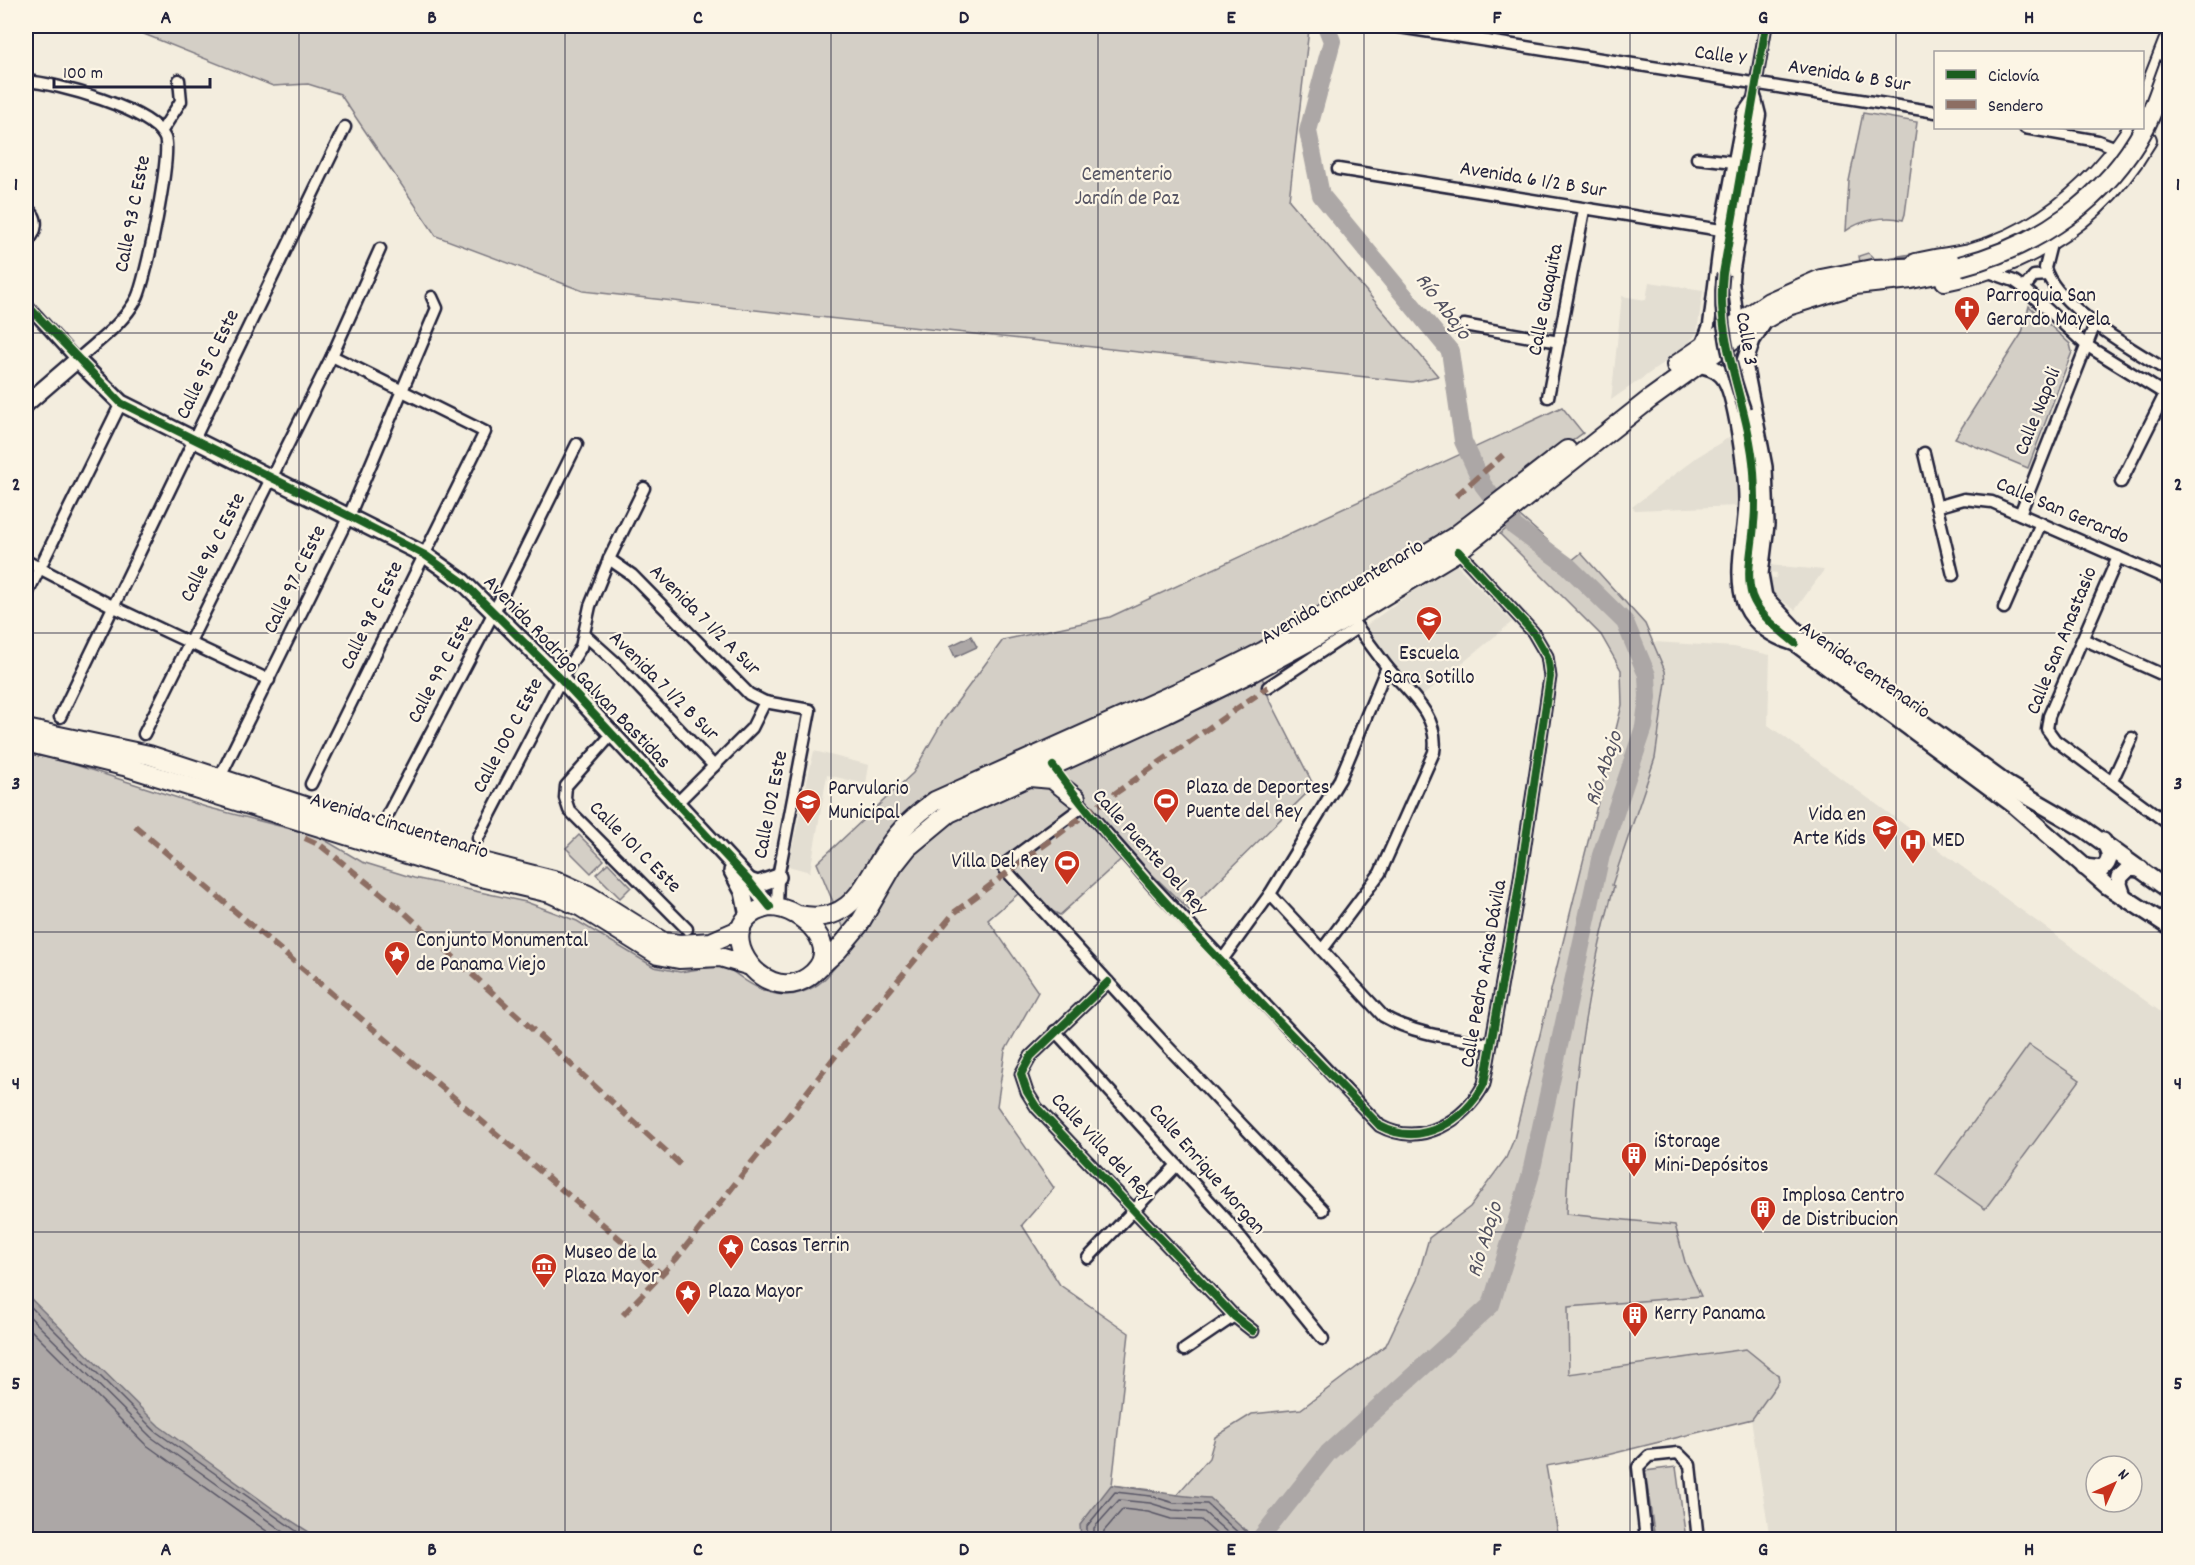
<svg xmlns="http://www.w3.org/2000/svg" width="2195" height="1565" viewBox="0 0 2195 1565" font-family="Dekko,sans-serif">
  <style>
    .built { fill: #e3ded2; fill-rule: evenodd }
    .green { fill: #d4cfc6; stroke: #7b7880; stroke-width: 1.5 }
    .water { fill: #aca7a6; stroke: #75727b; stroke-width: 1.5 }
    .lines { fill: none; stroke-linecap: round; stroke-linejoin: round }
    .shore { stroke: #595766; stroke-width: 1.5 }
    .river { stroke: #aca7a6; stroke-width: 18 }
    .street-casing { stroke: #22223b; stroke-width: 15 }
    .secondary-casing { stroke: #22223b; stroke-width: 20 }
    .primary-casing { stroke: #22223b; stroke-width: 22 }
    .street { stroke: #fcf5e5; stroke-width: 10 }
    .secondary { stroke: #fcf5e5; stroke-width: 15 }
    .primary { stroke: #fcf5e5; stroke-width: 18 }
    .street-bridge-casing { stroke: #22223b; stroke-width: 15; stroke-linecap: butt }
    .primary-bridge-casing { stroke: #22223b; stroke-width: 22; stroke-linecap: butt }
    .street-bridge { stroke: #fcf5e5; stroke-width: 10 }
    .primary-bridge { stroke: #fcf5e5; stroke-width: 18 }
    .quiet { stroke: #8d6e63; stroke-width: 6; stroke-dasharray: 12 6; stroke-linecap: butt }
    .cycleway-casing { stroke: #fcf5e5; stroke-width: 11 }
    .cycleway { stroke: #1b5e20; stroke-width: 8 }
    .grid { fill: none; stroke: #22223b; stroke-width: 1.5; stroke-opacity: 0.55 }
    .labels { text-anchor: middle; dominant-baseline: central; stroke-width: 4.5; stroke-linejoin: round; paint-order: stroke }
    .street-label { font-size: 21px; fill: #22223b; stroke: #fcf5e5 }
    .park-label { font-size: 21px; fill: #575665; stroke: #fcf5e5 }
    .poi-label { font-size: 21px; fill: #22223b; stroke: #fcf5e5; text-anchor: start }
    .water-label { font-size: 22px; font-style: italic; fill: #525160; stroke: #fcf5e5 }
    .neatline { fill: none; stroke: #22223b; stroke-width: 2 }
    .grid-label { font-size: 20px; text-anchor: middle; font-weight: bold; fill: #22223b }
  </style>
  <rect width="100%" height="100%" fill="#f3edde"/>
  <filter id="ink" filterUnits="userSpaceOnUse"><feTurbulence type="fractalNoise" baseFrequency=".0167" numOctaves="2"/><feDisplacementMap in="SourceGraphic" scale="12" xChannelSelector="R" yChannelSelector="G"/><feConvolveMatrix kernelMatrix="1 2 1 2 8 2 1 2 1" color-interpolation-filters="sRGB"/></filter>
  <g filter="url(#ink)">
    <g class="built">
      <path d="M1649 282 1703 290 1697 333 1684 349 1611 400 1622 296 1646 300Z"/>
      <path d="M1733 435 1739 506 1635 510 1632 507 1697 457Z"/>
      <path d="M1454 562 1512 622 1419 699 1361 629Z"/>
      <path d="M1769 565 1824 570 1795 610 1768 590V577L1776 578 1777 573 1769 572Z"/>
      <path d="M1654 642 1734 647 1770 655 1768 725 2169 1018V1539H1770L1751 1419 1572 1461 1566 1215 1569 1130 1599 942 1614 887 1612 885 1655 758 1666 682ZM2096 1466H2132V1502H2096Z"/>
      <path d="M814 751 869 765 866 784 827 775 810 872 788 866Z"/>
    </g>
    <g class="green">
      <path d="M124 26H1306L1309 29 1289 200 1438 376 1412 382 583 291 436 236 340 94 308 84 273 86Z"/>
      <path d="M1863 113 1917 122 1905 214 1903 220C1886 215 1860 220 1846 231L1849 181Z"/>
      <path d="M1933 250 1934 253 1860 262 1859 256 1868 253 1876 260Z"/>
      <path d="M2029 306 2070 344 2072 352 2028 468 1955 438 2022 333Z"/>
      <path d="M1562 407 1583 433 1435 540 1253 650 1269 698 1314 786 1189 910 1129 852 1060 915 1018 894 988 920 1038 992 1005 1051 997 1106 1054 1188 1022 1225 1060 1285 1129 1333 1112 1485 1152 1490 1175 1497 1209 1458 1215 1437 1252 1414 1301 1409 1386 1345 1417 1280 1429 1238 1470 1207 1506 1158 1514 1139 1622 705 1621 670 1601 635 1500 534 1521 517 1571 561 1581 553 1645 624 1665 671 1666 682 1655 758 1612 885 1614 886C1585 993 1570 1104 1566 1214L1675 1225 1685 1262 1701 1296 1568 1307 1569 1374 1746 1349 1778 1375 1779 1381 1752 1419 1607 1455 1546 1466 1559 1539 1254 1540 1244 1528 1240 1540 26 1539V753L63 761 206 807 318 836 362 862 414 878 526 902 577 921 654 967 680 972 724 965C753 987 780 1008 817 985 830 977 841 958 851 946L817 863 913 773 943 721 1003 640 1110 617Z"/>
      <path d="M579 835 604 860 591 873 566 848Z"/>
      <path d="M608 863 631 887 620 898 596 874Z"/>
      <path d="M2029 1045 2080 1080 1985 1209 1936 1174Z"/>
      <path d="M1676 1467 1686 1539H1655L1645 1471Z"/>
    </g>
    <g class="water">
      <path d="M971 636 977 647 955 657 950 646Z"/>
      <path d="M26 1294 159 1426 276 1511 320 1539H26Z"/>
      <path d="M1111 1485C1145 1489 1176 1497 1210 1498L1254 1539H1081L1080 1525Z"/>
    </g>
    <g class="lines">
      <g class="shore">
        <path d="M26 1302 155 1431 309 1540"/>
        <path d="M26 1313 151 1437 295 1540"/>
        <path d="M26 1325 145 1444 279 1540"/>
        <path d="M1087 1540V1526L1115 1492 1151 1496 1174 1503 1207 1504 1246 1540"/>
        <path d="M1094 1540V1528L1119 1500 1150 1503 1173 1510 1204 1512 1236 1540"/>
        <path d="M1103 1540 1104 1531 1123 1509 1148 1512 1171 1519 1201 1520 1223 1540"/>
      </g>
      <path class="river" d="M1259 1540 1328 1453 1491 1305 1530 1177 1601 855 1644 727 1648 697 1647 675 1625 622 1568 566 1515 527 1483 485 1463 441 1450 351 1321 195 1308 131 1332 41 1326 26"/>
      <g class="street-casing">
        <g id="street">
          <path d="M1393 26 1936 112"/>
          <path d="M26 81C55 83 153 109 165 138 172 155 146 280 137 298 123 324 98 341 77 360L26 304"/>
          <path d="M2025 128 2098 141 2119 149"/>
          <path d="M161 132 181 101 179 80"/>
          <path d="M1697 158 1734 162"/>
          <path d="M1338 169 1721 230"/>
          <path d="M26 208C41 218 37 232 26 244"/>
          <path d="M2052 240 2045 268C2055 305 2137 353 2170 372"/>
          <path d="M1723 271 1766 26"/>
          <path d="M1986 271 2014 281 2024 288 2086 345 2170 397"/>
          <path d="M2024 288 2034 276 2047 275"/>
          <path d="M1738 321 1733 281 1734 269 1760 115 1756 99"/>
          <path d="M1464 325 1559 342"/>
          <path d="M1701 346 1709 325 1721 230 1743 113 1755 96"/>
          <path d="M1548 397 1584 210"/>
          <path d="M1745 410C1749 439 1755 468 1755 498 1756 556 1730 590 1784 633"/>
          <path d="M1924 453 1953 575"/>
          <path d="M2121 482 2170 384"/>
          <path d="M1936 507 1964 499 1992 502 2170 580"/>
          <path d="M2020 514 2095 324"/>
          <path d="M2118 557 2049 716 2047 729 2055 740 2170 825"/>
          <path d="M609 559 632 575 749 694 765 702 810 710 778 877 777 907"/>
          <path d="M26 561 114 607 269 680"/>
          <path d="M26 596 121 403"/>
          <path d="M2004 608 2041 523"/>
          <path d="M585 635 614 661 714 766"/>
          <path d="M2083 639 2170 678"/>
          <path d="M1268 687 1357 628"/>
          <path d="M60 717 345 127"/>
          <path d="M613 733 566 786 565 798 569 810 687 929"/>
          <path d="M144 734 332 356 380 249"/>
          <path d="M220 777 349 516 437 308 432 297"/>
          <path d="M2112 781 2132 738"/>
          <path d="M311 784 485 432 332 356"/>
          <path d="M1074 796 1152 885 1380 1126C1421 1148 1465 1121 1484 1084L1517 898 1550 677 1547 656 1533 632 1458 551"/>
          <path d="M677 803 752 728 765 702"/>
          <path d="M1082 807 1002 866 1165 1044 1323 1210"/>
          <path d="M387 816 494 612 577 444"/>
          <path d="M478 838 561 679 581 647 590 606 609 559 644 488"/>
          <path d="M1270 894 1383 1016C1415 1035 1454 1038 1490 1044"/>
          <path d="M1322 950 1380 873 1434 752C1440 716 1408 692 1387 667"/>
          <path d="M1222 960 1270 894 1340 779 1387 667 1349 616"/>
          <path d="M1108 982 1031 1056 1021 1074 1027 1092 1037 1108 1234 1316 1253 1331"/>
          <path d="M1055 1031 1225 1218 1323 1339"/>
          <path d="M1088 1258 1177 1165"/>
          <path d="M1184 1350 1234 1316"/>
          <path d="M1646 1540 1638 1467 1649 1456 1678 1453 1690 1465 1698 1540"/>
        </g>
      </g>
      <g class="secondary-casing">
        <g id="secondary">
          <path d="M1765 320 1752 340 1744 364 1764 467 1766 525 1760 574 1764 597 1795 630 2008 785 2084 829 2170 891"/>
          <path d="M1697 364C1707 366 1716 368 1722 375 1737 390 1747 477 1747 500 1747 532 1734 574 1746 605 1755 625 1775 637 1795 643L2015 806 2107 886 2170 927"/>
          <path d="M26 404 77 360 121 403 425 555 463 582 561 679 749 881 770 907"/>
          <path d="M2084 867 2102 869C2113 860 2110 851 2103 841"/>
          <path d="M732 871 743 892 748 916"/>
          <path d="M749 881 758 884 778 877"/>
          <path d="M2123 896 2119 884 2120 877 2129 868 2141 869"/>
        </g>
      </g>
      <g class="primary-casing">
        <g id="primary">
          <path d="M2142 108 2170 37"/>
          <path d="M1916 263C1934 258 1952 257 1970 253 2041 233 2093 188 2133 128"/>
          <path d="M1945 281C2034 263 2101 218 2147 140"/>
          <path d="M1676 365 1769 302 1821 279 1872 269 1929 267"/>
          <path d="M26 729 149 755 451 854 557 881 588 895 663 942 680 944 711 942 741 929"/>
          <path d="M26 742 124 766 477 876 550 893 581 907 658 955 679 959 720 957 750 966"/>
          <path d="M1030 777 1052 779 1076 798"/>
          <path d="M770 907C804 907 846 951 808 977 760 1010 703 919 770 907Z"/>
          <path d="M799 915C853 926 864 883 889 846 901 828 918 813 935 801L1216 675 1264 651 1454 537 1567 450"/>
          <path d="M817 969 838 950 858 926 893 866 908 847 949 813 1166 714 1252 672 1309 641 1458 551 1650 399 1746 330 1788 306 1855 285 1911 279 1952 271 1960 266"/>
        </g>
      </g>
      <use href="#street" class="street"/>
      <use href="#secondary" class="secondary"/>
      <use href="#primary" class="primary"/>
      <g class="street-bridge-casing">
        <path id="street-bridge" d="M1723 274C1717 321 1730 366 1745 410"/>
      </g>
      <g class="primary-bridge-casing">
        <path id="primary-bridge" d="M1960 266C2038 246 2106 200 2145 127 2155 107 2162 84 2170 63"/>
      </g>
      <use href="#street-bridge" class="street-bridge"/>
      <use href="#primary-bridge" class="primary-bridge"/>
      <g class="quiet">
        <path d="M1456 496 1503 455"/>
        <path d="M135 826 661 1274"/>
        <path d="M305 838 320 845 404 912 681 1165"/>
        <path d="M623 1315 677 1258 844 1045 955 912 1087 813 1268 687"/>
      </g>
      <g class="cycleway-casing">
        <g id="cycleway">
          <path d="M1766 26 1723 274C1715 343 1749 404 1754 472 1755 489 1756 506 1754 523 1753 546 1745 573 1752 596 1760 617 1779 629 1795 643"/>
          <path d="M26 304 121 403 349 516 425 555 463 582 561 679 749 881 770 907"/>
          <path d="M1053 766C1149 896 1269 1009 1380 1126 1421 1148 1465 1121 1484 1084L1517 898 1550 677 1547 656 1533 632 1458 551"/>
          <path d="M1108 982 1031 1056 1021 1074 1027 1092 1037 1108 1234 1316 1253 1331"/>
        </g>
      </g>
      <use href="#cycleway" class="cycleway"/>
    </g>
  </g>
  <path class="grid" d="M299 26V1540M565 26V1540M831 26V1540M1098 26V1540M1364 26V1540M1630 26V1540M1896 26V1540M26 333H2170M26 633H2170M26 932H2170M26 1232H2170"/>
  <defs>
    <g id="church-pin" transform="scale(1.35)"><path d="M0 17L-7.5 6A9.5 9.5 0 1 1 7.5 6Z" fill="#c8321e" stroke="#fcf5e5"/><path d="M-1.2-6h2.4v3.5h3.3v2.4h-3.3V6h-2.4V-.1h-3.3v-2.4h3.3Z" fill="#fff"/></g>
    <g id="school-pin" transform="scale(1.35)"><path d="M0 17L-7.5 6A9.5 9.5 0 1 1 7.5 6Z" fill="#c8321e" stroke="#fcf5e5"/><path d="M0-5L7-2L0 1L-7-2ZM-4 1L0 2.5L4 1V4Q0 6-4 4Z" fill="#fff"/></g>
    <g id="stadium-pin" transform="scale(1.35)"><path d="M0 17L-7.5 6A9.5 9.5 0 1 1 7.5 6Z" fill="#c8321e" stroke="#fcf5e5"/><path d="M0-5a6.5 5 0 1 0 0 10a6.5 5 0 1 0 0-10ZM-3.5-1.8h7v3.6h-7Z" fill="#fff"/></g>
    <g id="hospital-pin" transform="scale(1.35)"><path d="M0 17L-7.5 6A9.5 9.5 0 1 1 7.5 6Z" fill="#c8321e" stroke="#fcf5e5"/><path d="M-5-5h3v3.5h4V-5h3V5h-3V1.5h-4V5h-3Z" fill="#fff"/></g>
    <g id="sight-pin" transform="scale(1.35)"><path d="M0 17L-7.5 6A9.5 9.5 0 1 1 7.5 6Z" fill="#c8321e" stroke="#fcf5e5"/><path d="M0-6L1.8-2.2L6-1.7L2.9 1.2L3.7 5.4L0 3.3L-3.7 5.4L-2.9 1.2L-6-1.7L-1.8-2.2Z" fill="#fff"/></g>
    <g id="building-pin" transform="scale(1.35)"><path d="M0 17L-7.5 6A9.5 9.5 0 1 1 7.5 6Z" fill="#c8321e" stroke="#fcf5e5"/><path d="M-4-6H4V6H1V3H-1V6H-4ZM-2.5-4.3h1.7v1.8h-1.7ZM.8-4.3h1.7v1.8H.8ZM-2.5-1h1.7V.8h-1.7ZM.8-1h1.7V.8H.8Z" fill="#fff"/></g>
    <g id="museum-pin" transform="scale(1.35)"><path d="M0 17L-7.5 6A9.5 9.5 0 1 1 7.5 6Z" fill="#c8321e" stroke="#fcf5e5"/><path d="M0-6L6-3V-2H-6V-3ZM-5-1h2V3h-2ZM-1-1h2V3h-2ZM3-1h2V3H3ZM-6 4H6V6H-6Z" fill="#fff"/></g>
  </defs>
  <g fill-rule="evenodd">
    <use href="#church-pin" x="1967" y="309"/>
    <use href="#school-pin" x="1429" y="619"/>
    <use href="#stadium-pin" x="1166" y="801"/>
    <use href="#school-pin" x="808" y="802"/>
    <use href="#school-pin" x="1885" y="828"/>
    <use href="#hospital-pin" x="1913" y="842"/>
    <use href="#stadium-pin" x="1067" y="863"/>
    <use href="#sight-pin" x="397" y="954"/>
    <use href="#building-pin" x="1634" y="1155"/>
    <use href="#building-pin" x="1763" y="1209"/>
    <use href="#sight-pin" x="731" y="1247"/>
    <use href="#museum-pin" x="544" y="1266"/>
    <use href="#sight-pin" x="688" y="1293"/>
    <use href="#building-pin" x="1635" y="1315"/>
  </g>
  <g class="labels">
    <g class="street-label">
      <text transform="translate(1720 57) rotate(9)">Calle Y</text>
      <text transform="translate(1849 77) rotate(9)">Avenida 6 B Sur</text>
      <text transform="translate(1533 181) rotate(9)">Avenida 6 1/2 B Sur</text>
      <text transform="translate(134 214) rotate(-79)">Calle 93 C Este</text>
      <text transform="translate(1547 300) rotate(-79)">Calle Guaquita</text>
      <text transform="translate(1745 339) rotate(80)">Calle 3</text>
      <text transform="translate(209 365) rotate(-64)">Calle 95 C Este</text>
      <text transform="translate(2039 412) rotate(-68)">Calle Napoli</text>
      <text transform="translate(2062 512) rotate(23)">Calle San Gerardo</text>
      <text transform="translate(214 548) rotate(-63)">Calle 96 C Este</text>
      <text transform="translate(296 580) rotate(-64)">Calle 97 C Este</text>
      <text transform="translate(1343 593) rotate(-31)">Avenida Cincuentenario</text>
      <text transform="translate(373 616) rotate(-64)">Calle 98 C Este</text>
      <text transform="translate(704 621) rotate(45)">Avenida 7 1/2 A Sur</text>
      <text transform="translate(2063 641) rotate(-68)">Calle San Anastasio</text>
      <text transform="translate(442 670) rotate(-62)">Calle 99 C Este</text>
      <text transform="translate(1864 671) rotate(35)">Avenida Centenario</text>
      <text transform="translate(576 673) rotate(46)">Avenida Rodrigo Galvan Bastidas</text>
      <text transform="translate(663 687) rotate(45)">Avenida 7 1/2 B Sur</text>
      <text transform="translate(509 736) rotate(-62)">Calle 100 C Este</text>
      <text transform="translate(772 805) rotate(-79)">Calle 102 Este</text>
      <text transform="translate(399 827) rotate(17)">Avenida Cincuentenario</text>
      <text transform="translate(634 848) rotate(45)">Calle 101 C Este</text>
      <text transform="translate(1149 853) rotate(48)">Calle Puente Del Rey</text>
      <text transform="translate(1485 974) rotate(-80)">Calle Pedro Arias Dávila</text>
      <text transform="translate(1101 1148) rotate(47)">Calle Villa del Rey</text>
      <text transform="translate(1206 1170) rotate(49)">Calle Enrique Morgan</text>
    </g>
    <g class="park-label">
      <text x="1127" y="176">Cementerio<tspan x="1127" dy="24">Jardín de Paz</tspan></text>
    </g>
    <g class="poi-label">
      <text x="1986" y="297">Parroquia San<tspan x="1986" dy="24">Gerardo Mayela</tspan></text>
      <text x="1429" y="655" text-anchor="middle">Escuela<tspan x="1429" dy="24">Sara Sotillo</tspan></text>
      <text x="1186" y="789">Plaza de Deportes<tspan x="1186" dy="24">Puente del Rey</tspan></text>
      <text x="828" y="790">Parvulario<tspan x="828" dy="24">Municipal</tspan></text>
      <text x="1866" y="816" text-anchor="end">Vida en<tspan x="1866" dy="24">Arte Kids</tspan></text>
      <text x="1932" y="842">MED</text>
      <text x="1048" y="863" text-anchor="end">Villa Del Rey</text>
      <text x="416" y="942">Conjunto Monumental<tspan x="416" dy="24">de Panama Viejo</tspan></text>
      <text x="1654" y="1143">iStorage<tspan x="1654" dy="24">Mini-Depósitos</tspan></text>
      <text x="1782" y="1197">Implosa Centro<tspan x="1782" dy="24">de Distribucion</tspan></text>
      <text x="750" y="1247">Casas Terrin</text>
      <text x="564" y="1254">Museo de la<tspan x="564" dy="24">Plaza Mayor</tspan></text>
      <text x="708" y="1293">Plaza Mayor</text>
      <text x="1654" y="1315">Kerry Panama</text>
    </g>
    <g class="water-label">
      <text transform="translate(1442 307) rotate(53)">Río Abajo</text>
      <text transform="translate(1605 769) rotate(-71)">Río Abajo</text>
      <text transform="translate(1486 1240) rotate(-73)">Río Abajo</text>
    </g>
  </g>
  <rect width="2195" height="1565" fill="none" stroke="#fcf5e5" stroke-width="66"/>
  <rect x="1934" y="51" width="210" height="78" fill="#fcf5e5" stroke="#a5a1a1" stroke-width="1.5"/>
  <rect x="1946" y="70" width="30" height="9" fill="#1b5e20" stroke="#a5a1a1" stroke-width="1.5"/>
  <text x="1988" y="81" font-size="18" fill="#22223b">Ciclovía</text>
  <rect x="1946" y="100" width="30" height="9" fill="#8d6e63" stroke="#a5a1a1" stroke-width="1.5"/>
  <text x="1988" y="111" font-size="18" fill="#22223b">Sendero</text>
  <g transform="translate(2114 1484) rotate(45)"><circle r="28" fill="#fcf5e5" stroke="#a5a1a1" stroke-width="1.5"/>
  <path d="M0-4.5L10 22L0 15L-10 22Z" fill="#c8321e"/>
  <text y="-9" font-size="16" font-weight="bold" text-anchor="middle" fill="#22223b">N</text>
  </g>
  <path d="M54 78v9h156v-9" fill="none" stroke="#22223b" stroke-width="3"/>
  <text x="63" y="78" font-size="18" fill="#22223b" stroke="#fcf5e5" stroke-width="4.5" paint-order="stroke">100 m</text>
  <rect x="33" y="33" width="2129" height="1499" class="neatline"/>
  <g class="grid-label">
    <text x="166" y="23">A</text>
    <text x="432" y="23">B</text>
    <text x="698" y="23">C</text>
    <text x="964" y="23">D</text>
    <text x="1231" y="23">E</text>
    <text x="1497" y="23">F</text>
    <text x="1763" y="23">G</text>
    <text x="2029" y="23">H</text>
    <text x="16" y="190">1</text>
    <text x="2178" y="190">1</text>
    <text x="16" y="490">2</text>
    <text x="2178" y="490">2</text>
    <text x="16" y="789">3</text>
    <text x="2178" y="789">3</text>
    <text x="16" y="1089">4</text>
    <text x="2178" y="1089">4</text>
    <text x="16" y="1389">5</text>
    <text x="2178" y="1389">5</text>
    <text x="166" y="1555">A</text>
    <text x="432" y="1555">B</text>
    <text x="698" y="1555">C</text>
    <text x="964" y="1555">D</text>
    <text x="1231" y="1555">E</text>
    <text x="1497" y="1555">F</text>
    <text x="1763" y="1555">G</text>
    <text x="2029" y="1555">H</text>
  </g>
</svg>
